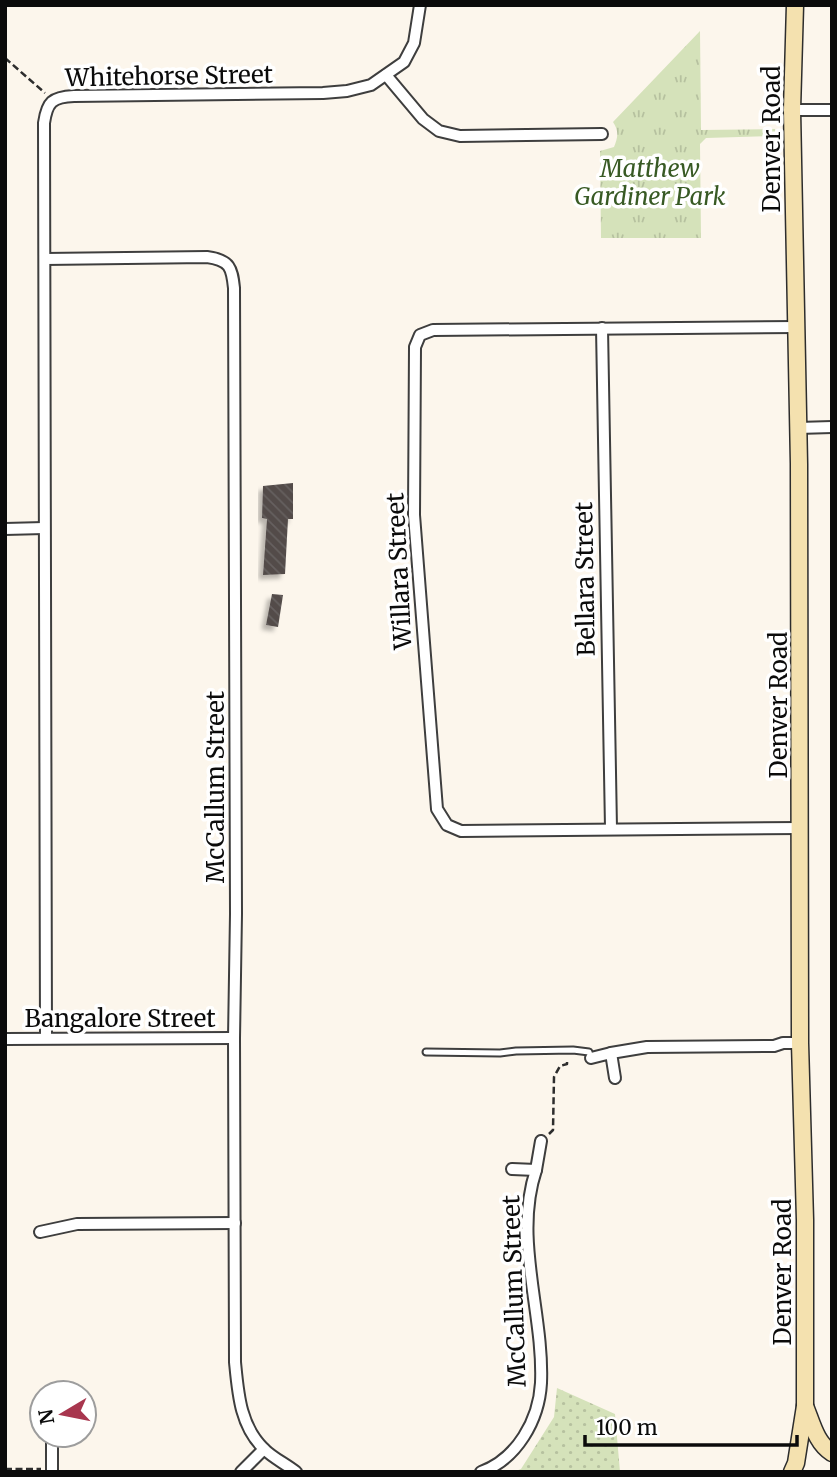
<svg xmlns="http://www.w3.org/2000/svg" width="837" height="1477" viewBox="0 0 837 1477" font-family="Merriweather,serif">
  <style>
    .grass { fill: url(#grass-dots) }
    .park { fill: url(#park-tufts) }
    .building { fill: url(#building-back-hatch); filter: url(#shadow) }
    .lines { fill: none; stroke-linecap: round; stroke-linejoin: round }
    .lane-casing { stroke: #3e3e3e; stroke-width: 9 }
    .street-casing { stroke: #3e3e3e; stroke-width: 14 }
    .secondary-casing { stroke: #2d2d2d; stroke-width: 19 }
    .path { stroke: #2d2d2d; stroke-width: 2.5; stroke-dasharray: 7 3.5; stroke-linecap: butt }
    .lane { stroke: #fff; stroke-width: 5 }
    .street { stroke: #fff; stroke-width: 10 }
    .secondary { stroke: #f4e1af; stroke-width: 16 }
    .labels { text-anchor: middle; dominant-baseline: central; stroke-width: 7; stroke-linejoin: round; paint-order: stroke }
    .street-label { font-size: 24px; fill: #0b0b0b; stroke: #fff }
    .park-label { font-size: 24px; font-style: italic; fill: #385a24; stroke: #fff }
  </style>
  <defs>
    <pattern id="grass-dots" width="8" height="8" patternUnits="userSpaceOnUse" patternTransform="scale(1.75)"><rect width="8" height="8" fill="#d5e2ba"/><path d="M2 2h.1M6 6h.1" fill="none" stroke="#b6c19f" stroke-width="1.8" stroke-linecap="round"/></pattern>
    <pattern id="park-tufts" width="24" height="20" patternUnits="userSpaceOnUse" patternTransform="scale(1.75)"><rect width="24" height="20" fill="#d5e2ba"/><path d="M3 7l-1-3M5 7V3M7 7l1-3M15 17l-1-3M17 17v-4M19 17l1-3" fill="none" stroke="#b6c19f"/></pattern>
    <pattern id="building-back-hatch" width="6" height="6" patternUnits="userSpaceOnUse" patternTransform="scale(1.75)"><rect width="6" height="6" fill="#524b49"/><path d="M-1 5l2 2M0 0l6 6M5-1l2 2" fill="none" stroke="#66605f"/></pattern>
    <filter id="shadow"><feDropShadow dx="-4.5" dy="4.5" stdDeviation="2" flood-color="#0004"/></filter>
  </defs>
  <rect width="100%" height="100%" fill="#fcf6ec"/>
  <path class="grass" d="M557 1388 615 1414 620 1472H513L521 1469 554 1417Z"/>
  <path class="park" d="M700 31 701 130 775 129V136L706 138 700 144 701 238H601L600 151 614 147C618 137 619 131 613 122Z"/>
  <g class="building">
    <path d="M293 483V519H288L285 574 263 575 267 519 262 518 263 486Z"/>
    <path d="M272 594 283 595 278 627 266 625Z"/>
  </g>
  <g class="lines">
    <g class="lane-casing">
      <path id="lane" d="M426 1052 500 1053 516 1051 573 1050 589 1052 591 1058"/>
    </g>
    <g class="street-casing">
      <g id="street">
        <path d="M386 75 423 119 439 131 460 136 602 134"/>
        <path d="M792 110H832"/>
        <path d="M45 259 207 257C230 260 232 268 234 288L236 914 234 1038 235 1362C238 1393 240 1426 264 1449 273 1458 286 1464 296 1472"/>
        <path d="M797 327 433 330 420 335 415 347 414 515 437 809 447 825 461 831 801 828"/>
        <path d="M602 328 611 828"/>
        <path d="M798 428 832 427"/>
        <path d="M5 529 44 528"/>
        <path d="M46 1038 44 123C47 102 52 97 74 96L323 93 347 91 371 85 404 62 414 43 420 5"/>
        <path d="M5 1039 234 1038"/>
        <path d="M611 1053 647 1047 774 1046 783 1043H800"/>
        <path d="M591 1058 611 1053 615 1078"/>
        <path d="M512 1169 536 1170 541 1141"/>
        <path d="M40 1232 77 1224 235 1223"/>
        <path d="M52 1472V1435"/>
        <path d="M241 1472 264 1449"/>
        <path d="M481 1472C517 1459 539 1420 541 1383 544 1313 513 1239 536 1170"/>
      </g>
    </g>
    <g class="secondary-casing">
      <g id="secondary">
        <path d="M805 1406C812 1423 816 1443 832 1453"/>
        <path d="M792 1472 796 1463 805 1406V1220L800 1043 799 464 792 110 795 5"/>
      </g>
    </g>
    <g class="path">
      <path d="M5 58 45 93"/>
      <path d="M549 1134 553 1130 554 1077 560 1066 567 1064V1060"/>
      <path d="M5 1469H41"/>
    </g>
    <use href="#lane" class="lane"/>
    <use href="#street" class="street"/>
    <use href="#secondary" class="secondary"/>
  </g>
  <g class="labels">
    <g class="street-label">
      <text transform="translate(169 76) rotate(-1)">Whitehorse Street</text>
      <text transform="translate(771 139) rotate(-90)">Denver Road</text>
      <text transform="translate(399 571) rotate(-93)">Willara Street</text>
      <text transform="translate(585 579) rotate(-91)">Bellara Street</text>
      <text transform="translate(778 705) rotate(-90)">Denver Road</text>
      <text transform="translate(215 787) rotate(-90)">McCallum Street</text>
      <text x="120" y="1018">Bangalore Street</text>
      <text transform="translate(782 1272) rotate(-90)">Denver Road</text>
      <text transform="translate(514 1291) rotate(-92)">McCallum Street</text>
    </g>
    <g class="park-label">
      <text x="650" y="168">Matthew<tspan x="650" dy="28">Gardiner Park</tspan></text>
    </g>
  </g>
  <rect width="837" height="1477" fill="none" stroke="#0b0b0b" stroke-width="14"/>
  <g transform="translate(63 1414) rotate(260)"><circle r="33" fill="#ffffff" stroke="#9d9d9d" stroke-width="2"/>
  <path d="M0-5L12 26L0 18L-12 26Z" fill="#a8364e"/>
  <text y="-10" font-size="19" font-weight="bold" text-anchor="middle" fill="#0b0b0b">N</text>
  </g>
  <path d="M585 1435v10h212v-10" fill="none" stroke="#0b0b0b" stroke-width="3.5"/>
  <text x="596" y="1435" font-size="21" fill="#0b0b0b" stroke="#ffffff" stroke-width="5" paint-order="stroke">100 m</text>
</svg>
